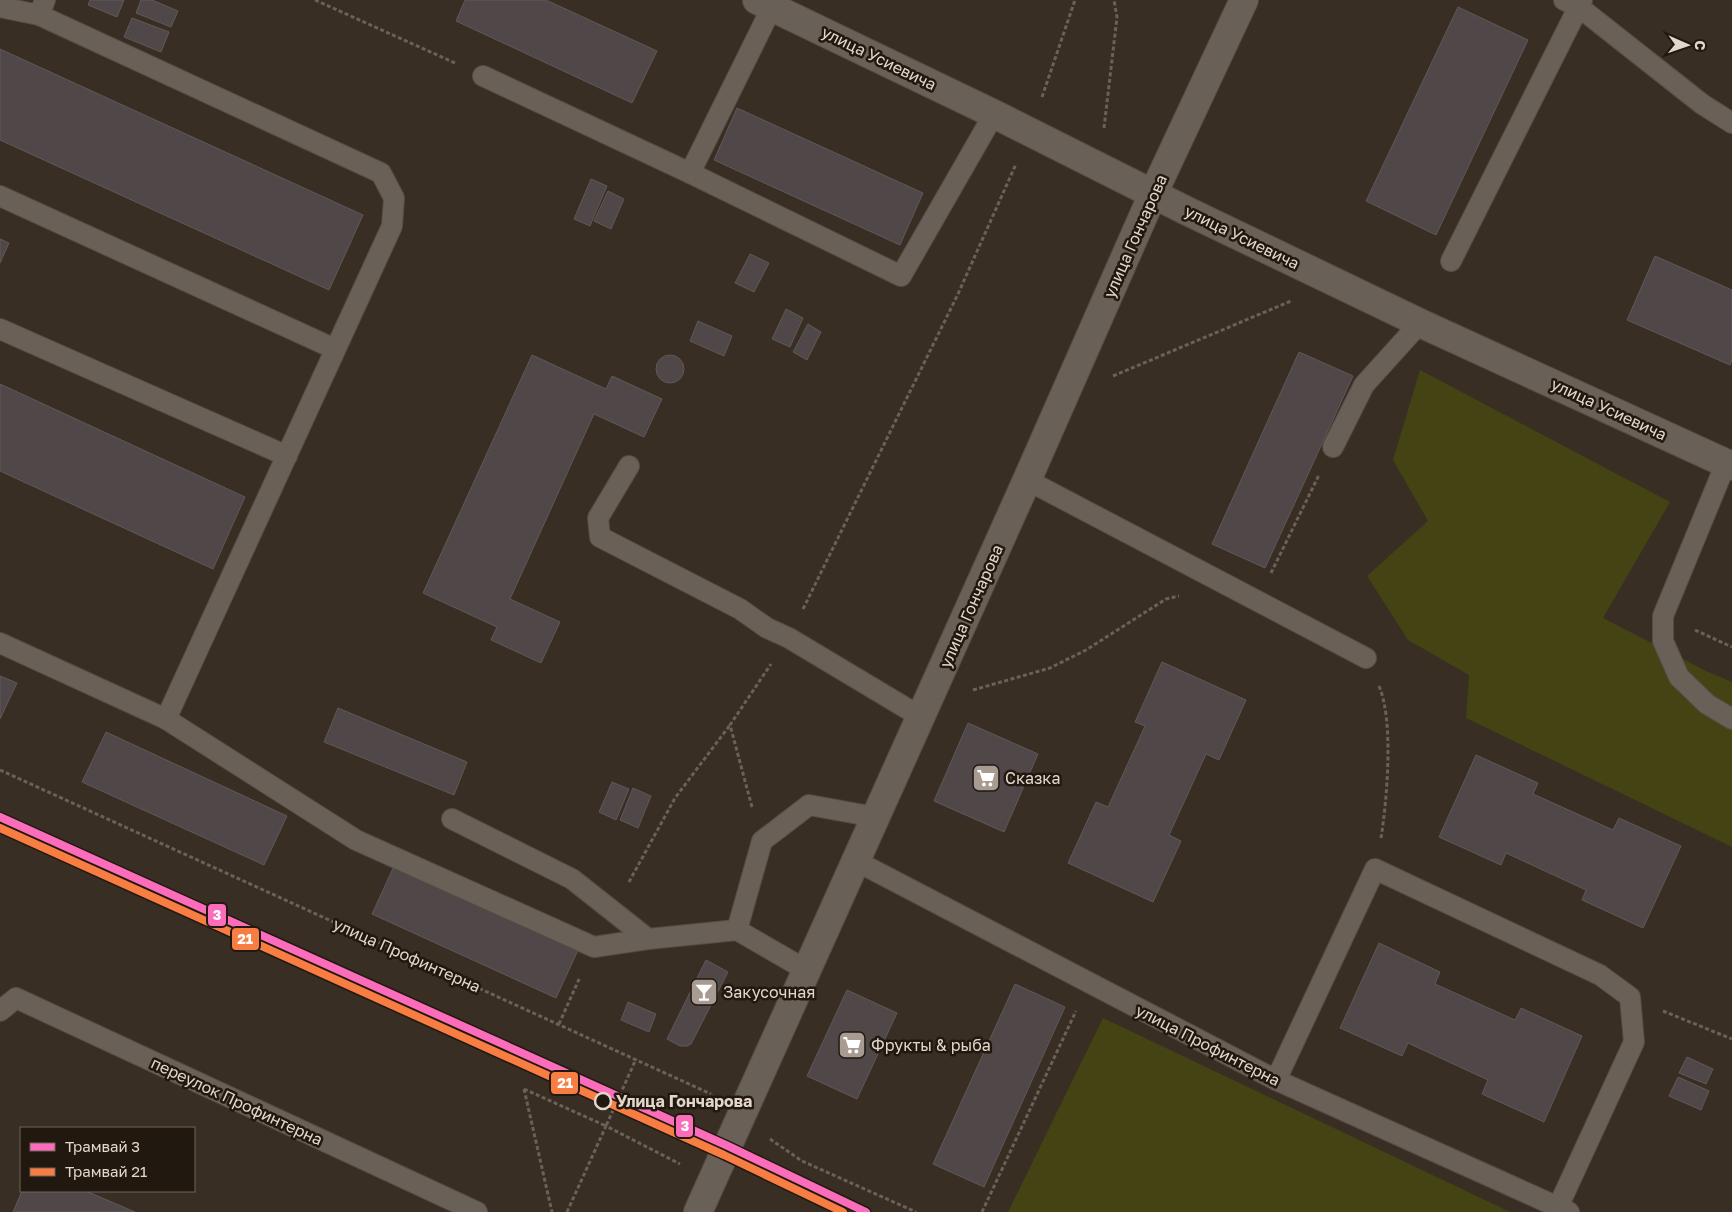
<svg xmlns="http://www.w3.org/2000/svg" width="1732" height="1212" viewBox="0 0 1732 1212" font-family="'Golos Text',sans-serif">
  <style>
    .green { fill: #434313 }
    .building { fill: #504748; stroke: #615858 }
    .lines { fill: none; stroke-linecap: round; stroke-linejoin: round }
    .lane-casing { stroke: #564c44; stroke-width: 22 }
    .street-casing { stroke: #564c44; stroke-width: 30 }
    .path { stroke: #69615a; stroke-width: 3; stroke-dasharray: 4 2.5; stroke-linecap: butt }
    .lane { stroke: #696058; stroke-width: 20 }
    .street { stroke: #696058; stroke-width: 28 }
    .tram-1-casing { stroke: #211810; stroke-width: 11 }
    .tram-2-casing { stroke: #211810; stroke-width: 11 }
    .tram-1 { stroke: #fb6dba; stroke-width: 8 }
    .tram-2 { stroke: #f77d43; stroke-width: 8 }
    .stop-dot { fill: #211810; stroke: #e3d6cb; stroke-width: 2.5 }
    .labels { text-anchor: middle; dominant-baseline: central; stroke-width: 5; stroke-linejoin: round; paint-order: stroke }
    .street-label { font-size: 16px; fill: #e3d6cb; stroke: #211810 }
    .poi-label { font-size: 16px; fill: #e3d6cb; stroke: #211810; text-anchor: start }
    .stop-label { font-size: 16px; font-weight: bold; fill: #e3d6cb; stroke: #211810; text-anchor: start }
    .line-badge { stroke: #211810; stroke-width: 2 }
    .badge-label { font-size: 14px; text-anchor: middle; font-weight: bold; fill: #fff }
  </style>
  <rect width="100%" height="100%" fill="#392e24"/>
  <g class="green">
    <path d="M1420 370 1670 502 1603 618 1706 671 1732 682V847L1466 718 1469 675 1408 640 1367 576 1428 521 1393 460Z"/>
    <path d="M1103 1018 1510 1212H1008Z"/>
  </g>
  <g class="building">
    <path d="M90 0H124L117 17 88 5Z"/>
    <path d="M141 0H152L178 11 171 27 136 13Z"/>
    <path d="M465 0H546L657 51 632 103 456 21Z"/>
    <path d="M1458 7 1528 40 1436 235 1366 201Z"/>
    <path d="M132 18 169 32 161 52 124 37Z"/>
    <path d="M0 49 363 215 329 290 0 140Z"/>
    <path d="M737 108 923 193 900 245 714 160Z"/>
    <path d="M591 179 607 186 590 226 574 219Z"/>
    <path d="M608 191 624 199 611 229 594 221Z"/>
    <path d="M0 239 9 243 0 263Z"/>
    <path d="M750 254 769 263 754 292 735 283Z"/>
    <path d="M1655 256 1732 290V360L1730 365 1627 320Z"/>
    <path d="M786 309 803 318 790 347 772 339Z"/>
    <path d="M698 321 732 336 724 356 690 341Z"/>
    <path d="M808 324 821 332 807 360 793 352Z"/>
    <path d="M1299 352 1353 376 1265 568 1212 544Z"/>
    <path d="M532 355 606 389 612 376 662 399 644 437 594 414 510 599 560 622 541 663 491 640 497 627 423 593Z"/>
    <circle cx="670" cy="369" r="14"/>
    <path d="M0 384 245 497 213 569 0 471Z"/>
    <path d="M1162 662 1246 700 1219 760 1206 754 1169 835 1181 841 1153 902 1068 863 1096 802 1108 807 1145 726 1135 722Z"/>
    <path d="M0 676 17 683 0 719Z"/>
    <path d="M338 708 467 762 454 795 324 742Z"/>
    <path d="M968 723 1038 754 1004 832 934 801Z"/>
    <path d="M106 732 287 816 264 865 82 782Z"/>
    <path d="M1476 755 1538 783 1533 794 1613 830 1619 818 1681 846 1643 928 1582 900 1586 890 1506 853 1501 865 1439 837Z"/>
    <path d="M612 782 629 789 616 820 599 812Z"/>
    <path d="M633 788 651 796 638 828 620 820Z"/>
    <path d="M395 864 579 948 556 998 372 914Z"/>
    <path d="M1379 943 1440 972 1435 984 1515 1020 1521 1008 1582 1036 1544 1122 1482 1094 1488 1080 1408 1043 1402 1056 1340 1028Z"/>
    <path d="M706 960 728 972 691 1044 687 1046H680L667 1039Z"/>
    <path d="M1015 984 1065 1007 984 1187 933 1164Z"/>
    <path d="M847 990 897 1013 857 1099 807 1076Z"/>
    <path d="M628 1002 656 1014 649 1032 621 1020Z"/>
    <path d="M1687 1057 1713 1069 1706 1084 1679 1073Z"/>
    <path d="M1678 1077 1709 1091 1701 1110 1669 1096Z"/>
    <path d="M22 1191H86L135 1212H13Z"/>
  </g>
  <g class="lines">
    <g class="lane-casing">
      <g id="lane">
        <path d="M45 0 39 15 381 173 394 198 392 226 166 719"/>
        <path d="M1564 0 1579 7 1702 104 1732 123"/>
        <path d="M0 7 39 15"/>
        <path d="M772 7 690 173 901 276 994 114"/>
        <path d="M483 76 690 173"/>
        <path d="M0 196 335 349"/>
        <path d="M1451 261 1582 0"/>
        <path d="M0 329 287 456"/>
        <path d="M1333 447 1364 385 1420 323"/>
        <path d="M1726 463 1663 616V641L1679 677 1707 704 1732 719"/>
        <path d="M629 466 598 518 600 537 740 609 767 628 789 638 921 717"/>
        <path d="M1027 480 1366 658"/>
        <path d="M0 643 166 719 356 840 594 947 648 939"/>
        <path d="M452 819 572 879 648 939 737 930"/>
        <path d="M856 861 1276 1080 1569 1212"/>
        <path d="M808 971 737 930 762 841 809 805 875 817"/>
        <path d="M0 1011 16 998 477 1212"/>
        <path d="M1276 1080 1375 869 1600 975 1630 997 1634 1042 1558 1207"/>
      </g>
    </g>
    <g class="street-casing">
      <g id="street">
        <path d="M757 0 994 114 1185 210 1420 323 1732 466"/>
        <path d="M698 1212 1027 480 1153 194 1244 0"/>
      </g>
    </g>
    <g class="path">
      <path d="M315 0 455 63"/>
      <path d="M1042 97 1075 0"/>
      <path d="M1104 128 1117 17 1114 0"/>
      <path d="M1113 376 1291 301"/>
      <path d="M1271 573 1319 475"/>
      <path d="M803 609 958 294 1016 164"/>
      <path d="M1695 630 1732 647"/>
      <path d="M1379 686C1394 721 1387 800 1381 838"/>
      <path d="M973 690 1050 668 1086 650 1166 599 1179 596"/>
      <path d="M0 770 711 1094"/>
      <path d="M752 807 730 725 771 664"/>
      <path d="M629 882 675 798 730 725"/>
      <path d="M1663 1011 1732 1039"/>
      <path d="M559 1024 580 977"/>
      <path d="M524 1089 606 1126 636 1059"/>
      <path d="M524 1089 552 1212"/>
      <path d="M770 1139 802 1161 916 1212"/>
      <path d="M567 1212 606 1126 680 1164"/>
      <path d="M982 1212 1076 1011"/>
    </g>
    <use href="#lane" class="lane"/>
    <use href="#street" class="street"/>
    <g class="tram-1-casing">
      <path id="tram-1" d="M0 817 728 1146 866 1212"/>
    </g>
    <g class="tram-2-casing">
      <path id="tram-2" d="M0 828 724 1155 843 1212"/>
    </g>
    <use href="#tram-1" class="tram-1"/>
    <use href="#tram-2" class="tram-2"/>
  </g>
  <defs>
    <g id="supermarket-square" transform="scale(1.4375)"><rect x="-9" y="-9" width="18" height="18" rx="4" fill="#a89b91" stroke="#211810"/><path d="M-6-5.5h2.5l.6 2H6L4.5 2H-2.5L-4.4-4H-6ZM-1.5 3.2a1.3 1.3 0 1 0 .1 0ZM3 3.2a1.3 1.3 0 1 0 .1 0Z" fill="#fff"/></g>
    <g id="bar-square" transform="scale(1.4375)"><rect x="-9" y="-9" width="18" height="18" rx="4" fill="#a89b91" stroke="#211810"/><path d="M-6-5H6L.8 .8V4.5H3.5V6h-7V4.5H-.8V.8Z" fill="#fff"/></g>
  </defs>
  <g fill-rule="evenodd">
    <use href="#supermarket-square" x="986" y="778"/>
    <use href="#bar-square" x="704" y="992"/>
    <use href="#supermarket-square" x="852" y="1045"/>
  </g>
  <circle class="stop-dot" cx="603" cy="1101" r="8"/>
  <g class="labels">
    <g class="street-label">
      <text transform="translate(879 58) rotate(26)">улица Усиевича</text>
      <text transform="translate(1135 236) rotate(-66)">улица Гончарова</text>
      <text transform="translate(1242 237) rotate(26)">улица Усиевича</text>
      <text transform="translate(1609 409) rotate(25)">улица Усиевича</text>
      <text transform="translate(971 606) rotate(-66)">улица Гончарова</text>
      <text transform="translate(407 955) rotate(24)">улица Профинтерна</text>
      <text transform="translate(1208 1045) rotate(27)">улица Профинтерна</text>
      <text transform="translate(237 1101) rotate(25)">переулок Профинтерна</text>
    </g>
    <g class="poi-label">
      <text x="1005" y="778">Сказка</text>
      <text x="723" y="992">Закусочная</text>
      <text x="871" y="1045">Фрукты &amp; рыба</text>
    </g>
    <g class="stop-label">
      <text x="616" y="1101">Улица Гончарова</text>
    </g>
  </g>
  <g class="line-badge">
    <rect x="207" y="903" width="20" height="24" rx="5" fill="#fb6dba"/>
    <rect x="231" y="927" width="29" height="24" rx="5" fill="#f77d43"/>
    <rect x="550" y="1071" width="29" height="24" rx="5" fill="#f77d43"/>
    <rect x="675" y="1114" width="19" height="24" rx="5" fill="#fb6dba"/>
  </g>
  <g class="badge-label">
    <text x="217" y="920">3</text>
    <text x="245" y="944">21</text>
    <text x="565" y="1088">21</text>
    <text x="685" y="1131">3</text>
  </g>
  <rect x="20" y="1127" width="175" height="65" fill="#211810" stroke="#6f645b"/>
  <rect x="30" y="1143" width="25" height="8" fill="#fb6dba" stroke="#6f645b"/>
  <text x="65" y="1152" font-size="15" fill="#e3d6cb">Трамвай 3</text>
  <rect x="30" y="1168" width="25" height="8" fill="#f77d43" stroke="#6f645b"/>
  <text x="65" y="1177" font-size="15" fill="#e3d6cb">Трамвай 21</text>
  <g transform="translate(1687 45) rotate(92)" stroke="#211810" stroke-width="4" paint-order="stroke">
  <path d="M0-4L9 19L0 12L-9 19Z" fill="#e3d6cb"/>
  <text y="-8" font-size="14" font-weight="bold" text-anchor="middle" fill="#e3d6cb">С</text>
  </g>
</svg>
